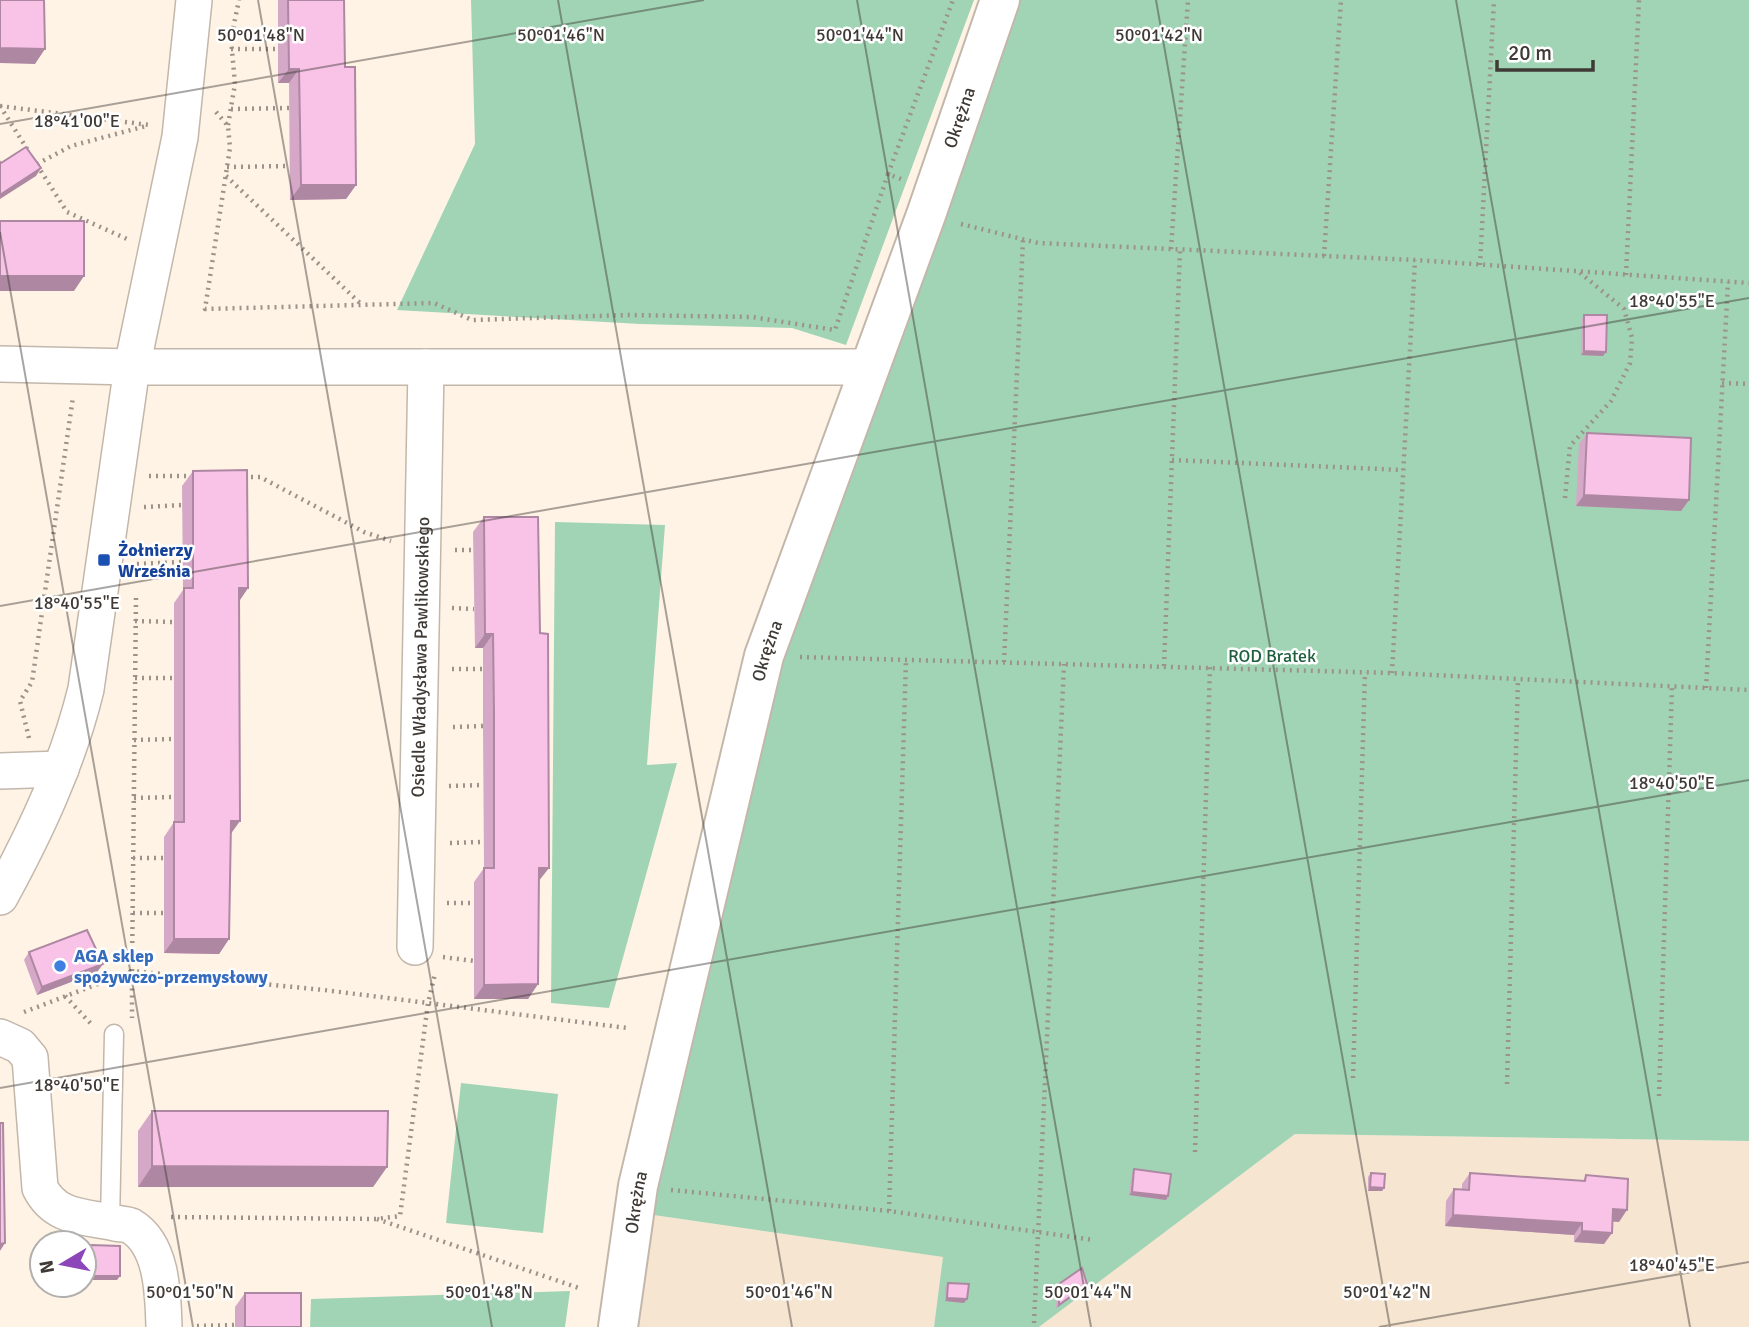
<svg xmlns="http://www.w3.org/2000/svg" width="1749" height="1327" viewBox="0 0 1749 1327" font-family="Signika,sans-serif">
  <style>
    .built { fill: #f6e5d1 }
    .green { fill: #a1d4b5 }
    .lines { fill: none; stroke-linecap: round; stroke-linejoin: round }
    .lane-casing { stroke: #c3b7ab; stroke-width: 21 }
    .street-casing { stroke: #c3b7ab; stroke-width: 38 }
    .secondary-casing { stroke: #c3b7ab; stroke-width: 42 }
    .path { stroke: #9b9389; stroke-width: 4.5; stroke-dasharray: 2 5; stroke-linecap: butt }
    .lane { stroke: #fff; stroke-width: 18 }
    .street { stroke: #fff; stroke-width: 35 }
    .secondary { stroke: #fff; stroke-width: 38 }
    .wall { fill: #d5a8c7 }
    .shaded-wall { fill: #ae88a2 }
    .building { fill: #f8c3e7; stroke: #ae88a2; stroke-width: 2 }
    .ticks { fill: none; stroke: #3f3a35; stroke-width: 2; stroke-opacity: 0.45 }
    .transit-dot { fill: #1a4fb4; stroke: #fff; stroke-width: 2.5 }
    .shop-dot { fill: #3f7fe0; stroke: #fff; stroke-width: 2.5 }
    .labels { text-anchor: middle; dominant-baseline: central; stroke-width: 5; stroke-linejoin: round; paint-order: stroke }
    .street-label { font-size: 18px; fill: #3f3a35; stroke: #fff }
    .transit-label { font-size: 18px; font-weight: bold; fill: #164399; stroke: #fff; text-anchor: start }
    .park-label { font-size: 18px; fill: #1f5f3e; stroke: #fff }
    .shop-label { font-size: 18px; font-weight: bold; fill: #366cbe; stroke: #fff; text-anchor: start }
    .ticks-label { font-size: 18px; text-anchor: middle; fill: #3f3a35; stroke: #fff; stroke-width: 5; stroke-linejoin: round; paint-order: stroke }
  </style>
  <rect width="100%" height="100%" fill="#fff3e5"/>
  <g class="built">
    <path d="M1295 1134 1749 1141V1327H1039Z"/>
    <path d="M633 1212 944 1257 934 1327H632Z"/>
  </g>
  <g class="green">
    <path d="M471 0H974L846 345 792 328 640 324 397 310 475 144Z"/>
    <path d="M1000 0H1749V1141L1295 1134 1039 1327H934L943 1257 633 1212 764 656Z"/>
    <path d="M555 522 665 525 647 765 677 763 609 1008 551 1003Z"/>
    <path d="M461 1083 558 1094 543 1233 446 1223Z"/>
    <path d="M570 1291 565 1327H310L311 1299Z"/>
  </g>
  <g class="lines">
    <g class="lane-casing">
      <path id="lane" d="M110 1221 114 1034"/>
    </g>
    <g class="street-casing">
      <g id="street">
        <path d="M0 364 132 367H870"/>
        <path d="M0 771 61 769"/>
        <path d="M0 897C36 831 68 763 86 689L132 367 180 137 194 0"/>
        <path id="s1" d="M415 947 426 367"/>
        <path d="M0 1037 20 1046 30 1058 40 1188C56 1219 84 1216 115 1223 120 1224 127 1224 131 1226 163 1245 163 1296 164 1327"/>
      </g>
    </g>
    <g class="secondary-casing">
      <g id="secondary">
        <path id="s2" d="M618 1327 638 1186 764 656 926 215 1000 0"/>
      </g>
    </g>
    <g class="path">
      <path d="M231 49H278"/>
      <path d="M0 106 29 152"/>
      <path d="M0 106 149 125"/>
      <path d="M231 109 289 108"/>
      <path d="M216 112 228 126 230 148 205 309 434 303 472 320 627 315 752 317 835 330 888 174"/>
      <path d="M228 125 235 84 231 39 239 0"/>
      <path d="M37 164 71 146 146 126"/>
      <path d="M37 165 67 212 127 239"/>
      <path d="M227 167 290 166"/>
      <path d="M226 176 362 305"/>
      <path d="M901 179 888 174 953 0"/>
      <path d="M961 224 1038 243 1415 260 1749 283"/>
      <path d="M1171 249 1188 0"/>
      <path d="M1324 256 1341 0"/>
      <path d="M1480 265 1494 0"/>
      <path d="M1626 275 1639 0"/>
      <path d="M1722 383 1749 384"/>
      <path d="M1172 460 1403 470"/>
      <path d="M149 476H193"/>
      <path d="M244 477H260L364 532 391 541"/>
      <path d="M1565 498 1570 446 1611 401 1630 363 1632 338 1624 309 1579 272"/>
      <path d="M144 507 182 505"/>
      <path d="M455 550H473"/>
      <path d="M137 564 182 562"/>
      <path d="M136 598 132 971 324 990 627 1028"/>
      <path d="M452 608 474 609"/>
      <path d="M135 621 174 622"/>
      <path d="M800 657 1392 673 1749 690"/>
      <path d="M1004 662 1023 239"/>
      <path d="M1164 666 1180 250"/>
      <path d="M452 669H483"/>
      <path d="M1392 673 1415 260"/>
      <path d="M135 678H174"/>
      <path d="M1706 688 1728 282"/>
      <path d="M453 727 483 726"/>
      <path d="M29 738 20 701 32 682 73 397"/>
      <path d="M134 740 174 739"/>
      <path d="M449 786 483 785"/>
      <path d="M134 798 174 797"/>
      <path d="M450 843 483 842"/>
      <path d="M133 858H164"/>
      <path d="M447 903H474"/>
      <path d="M133 913H164"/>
      <path d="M443 957 474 961"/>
      <path d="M65 996 93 1026"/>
      <path d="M24 1012 132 971V1018"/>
      <path d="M1353 1078 1365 672"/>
      <path d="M1507 1084 1518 679"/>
      <path d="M1659 1096 1672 686"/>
      <path d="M1195 1152 1210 667"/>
      <path d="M671 1190 889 1211 1094 1240"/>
      <path d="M889 1211 906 660"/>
      <path d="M171 1217 376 1219 400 1216 428 1003 435 974"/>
      <path d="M377 1219 579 1288"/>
      <path d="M1034 1323 1064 664"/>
      <path d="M197 1326 235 1325"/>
    </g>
    <use href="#lane" class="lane"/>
    <use href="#street" class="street"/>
    <use href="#secondary" class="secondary"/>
  </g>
  <g class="wall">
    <path d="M278 0H344L345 67 356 185 346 199 290 200 289 83H278Z"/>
    <path d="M1584 315 1606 352 1603 356 1581 355 1582 319Z"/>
    <path d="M1587 433 1689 500 1681 511 1576 506 1579 444Z"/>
    <path d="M193 471 248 588 239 601 230 835 229 939 219 954 164 953V837L174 822V603L183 590 182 486Z"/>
    <path d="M484 517 539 881 538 984 528 999H474V882L484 868 483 726V648H475L473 532Z"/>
    <path d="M29 952 103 964 97 972 37 995 24 960Z"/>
    <path d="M152 1111 387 1167 373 1187H138V1131Z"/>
    <path d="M1134 1169 1168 1196 1166 1200 1129 1195 1132 1173Z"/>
    <path d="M1371 1173 1384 1188 1382 1191H1368V1177Z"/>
    <path d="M1470 1173 1583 1181 1586 1175 1619 1222 1613 1221 1604 1244 1574 1242V1235L1445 1226 1446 1201 1454 1189 1462 1190V1184Z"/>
    <path d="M91 1245 117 1280H87L88 1249Z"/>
    <path d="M948 1283 964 1303 945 1301V1287Z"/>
    <path d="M1059 1284H1087L1085 1288 1056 1308 1057 1288Z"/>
    <path d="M245 1293 301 1327H235V1307Z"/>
  </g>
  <g class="shaded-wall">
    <path d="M0 48 45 49 35 64 0 63Z"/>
    <path d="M289 69H299L289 83H278Z"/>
    <path d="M41 168 36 176 0 199V195Z"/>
    <path d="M301 185H356L346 199 290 200Z"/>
    <path d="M0 276H84L74 291H0Z"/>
    <path d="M1584 351 1606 352 1603 356 1581 355Z"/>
    <path d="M1584 495 1689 500 1681 511 1576 506Z"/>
    <path d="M239 588H248L238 603Z"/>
    <path d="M485 634H493L483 648H475Z"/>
    <path d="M231 821H240L230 835Z"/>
    <path d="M539 868H549L538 882Z"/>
    <path d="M174 939H229L219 954 164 953Z"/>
    <path d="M103 964 97 972 37 995 42 987Z"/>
    <path d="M538 984 528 999H474L484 985Z"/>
    <path d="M152 1166 387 1167 373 1187H138Z"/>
    <path d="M1370 1187 1384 1188 1382 1191H1368Z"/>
    <path d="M1132 1192 1168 1196 1166 1200 1129 1195Z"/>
    <path d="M1613 1209 1627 1210 1619 1222 1606 1221Z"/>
    <path d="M1453 1215 1582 1223 1574 1235 1445 1226Z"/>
    <path d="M1582 1231 1612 1233 1604 1244 1574 1242Z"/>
    <path d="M5 1243 0 1251V1244Z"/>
    <path d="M90 1276H120L117 1280H87Z"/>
    <path d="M1087 1284 1085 1288 1056 1308 1059 1305Z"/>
    <path d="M947 1298 967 1299 964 1303 945 1301Z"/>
  </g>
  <g class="building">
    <path d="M0 0H44L45 49 0 48Z"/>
    <path d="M288 0H344L345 67H355L356 185H301L299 69H289Z"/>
    <path d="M26 147 41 168 0 195V162L1 163Z"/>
    <rect x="0" y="221" width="84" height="55"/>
    <path d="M1584 315H1607L1606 352 1584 351Z"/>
    <path d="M1587 433 1691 438 1689 500 1584 495Z"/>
    <path d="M247 470 248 588H239L240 821H231L229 939H174V822H184V588H193V471Z"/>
    <path d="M484 517H538L540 633 548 634 549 868H539L538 984 484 985V868H494V712L493 634H485Z"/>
    <path d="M87 930 103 964 42 987 29 952Z"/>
    <path d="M152 1111H388L387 1167 152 1166Z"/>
    <path d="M0 1123H3L5 1243 0 1244Z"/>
    <path d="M1134 1169 1171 1174 1168 1196 1132 1192Z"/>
    <path d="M1371 1173 1385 1174 1384 1188 1370 1187Z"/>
    <path d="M1470 1173 1585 1181 1586 1175 1628 1179 1627 1210 1613 1209 1612 1233 1582 1231V1223L1453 1215 1454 1189 1469 1190Z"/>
    <path d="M91 1245 120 1246V1276H90Z"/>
    <path d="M1082 1268 1087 1284 1059 1305V1284Z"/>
    <path d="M948 1283 969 1284 967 1299 947 1298Z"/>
    <rect x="245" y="1293" width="56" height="34"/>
  </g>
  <path class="ticks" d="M258 0 492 1327M558 0 792 1327M857 0 1091 1327M1156 0 1390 1327M1456 0 1690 1327M0 124 704 0M0 232 193 1327M0 606 1749 298M0 1088 1749 780M1379 1327 1749 1262"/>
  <rect class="transit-dot" x="97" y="553" width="14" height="14" rx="3.5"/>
  <circle class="shop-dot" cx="60" cy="966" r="7"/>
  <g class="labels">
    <g class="street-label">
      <text stroke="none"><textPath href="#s2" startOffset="1260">Okrężna</textPath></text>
      <text stroke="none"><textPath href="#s2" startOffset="693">Okrężna</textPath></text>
      <text stroke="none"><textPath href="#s1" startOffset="290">Osiedle Władysława Pawlikowskiego</textPath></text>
      <text stroke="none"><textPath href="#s2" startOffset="126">Okrężna</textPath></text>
    </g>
    <g class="transit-label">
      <text x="118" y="550">Żołnierzy<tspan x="118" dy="21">Września</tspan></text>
    </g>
    <g class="park-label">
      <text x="1272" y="656">ROD Bratek</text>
    </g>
    <g class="shop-label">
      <text x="74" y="956">AGA sklep<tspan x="74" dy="21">spożywczo-przemysłowy</tspan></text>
    </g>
  </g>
  <g class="ticks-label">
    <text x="261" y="41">50°01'48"N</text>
    <text x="561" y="41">50°01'46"N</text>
    <text x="860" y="41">50°01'44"N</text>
    <text x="1159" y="41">50°01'42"N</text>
    <text x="77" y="127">18°41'00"E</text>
    <text x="1672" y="307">18°40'55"E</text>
    <text x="77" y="609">18°40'55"E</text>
    <text x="1672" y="789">18°40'50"E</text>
    <text x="77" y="1091">18°40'50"E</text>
    <text x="1672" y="1271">18°40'45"E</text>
    <text x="190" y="1298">50°01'50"N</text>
    <text x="489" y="1298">50°01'48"N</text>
    <text x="789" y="1298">50°01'46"N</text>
    <text x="1088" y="1298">50°01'44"N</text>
    <text x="1387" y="1298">50°01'42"N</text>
  </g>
  <g transform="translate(63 1264) rotate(260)"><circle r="33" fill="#ffffff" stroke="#b2b0ae" stroke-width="2"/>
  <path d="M0-5L12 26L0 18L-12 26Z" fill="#8c46b9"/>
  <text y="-10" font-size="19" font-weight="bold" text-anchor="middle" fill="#3f3a35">N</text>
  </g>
  <path d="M1497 60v10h96v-10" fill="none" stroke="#3f3a35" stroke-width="3.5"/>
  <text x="1508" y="60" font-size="21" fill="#3f3a35" stroke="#ffffff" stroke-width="5" paint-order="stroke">20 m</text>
</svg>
